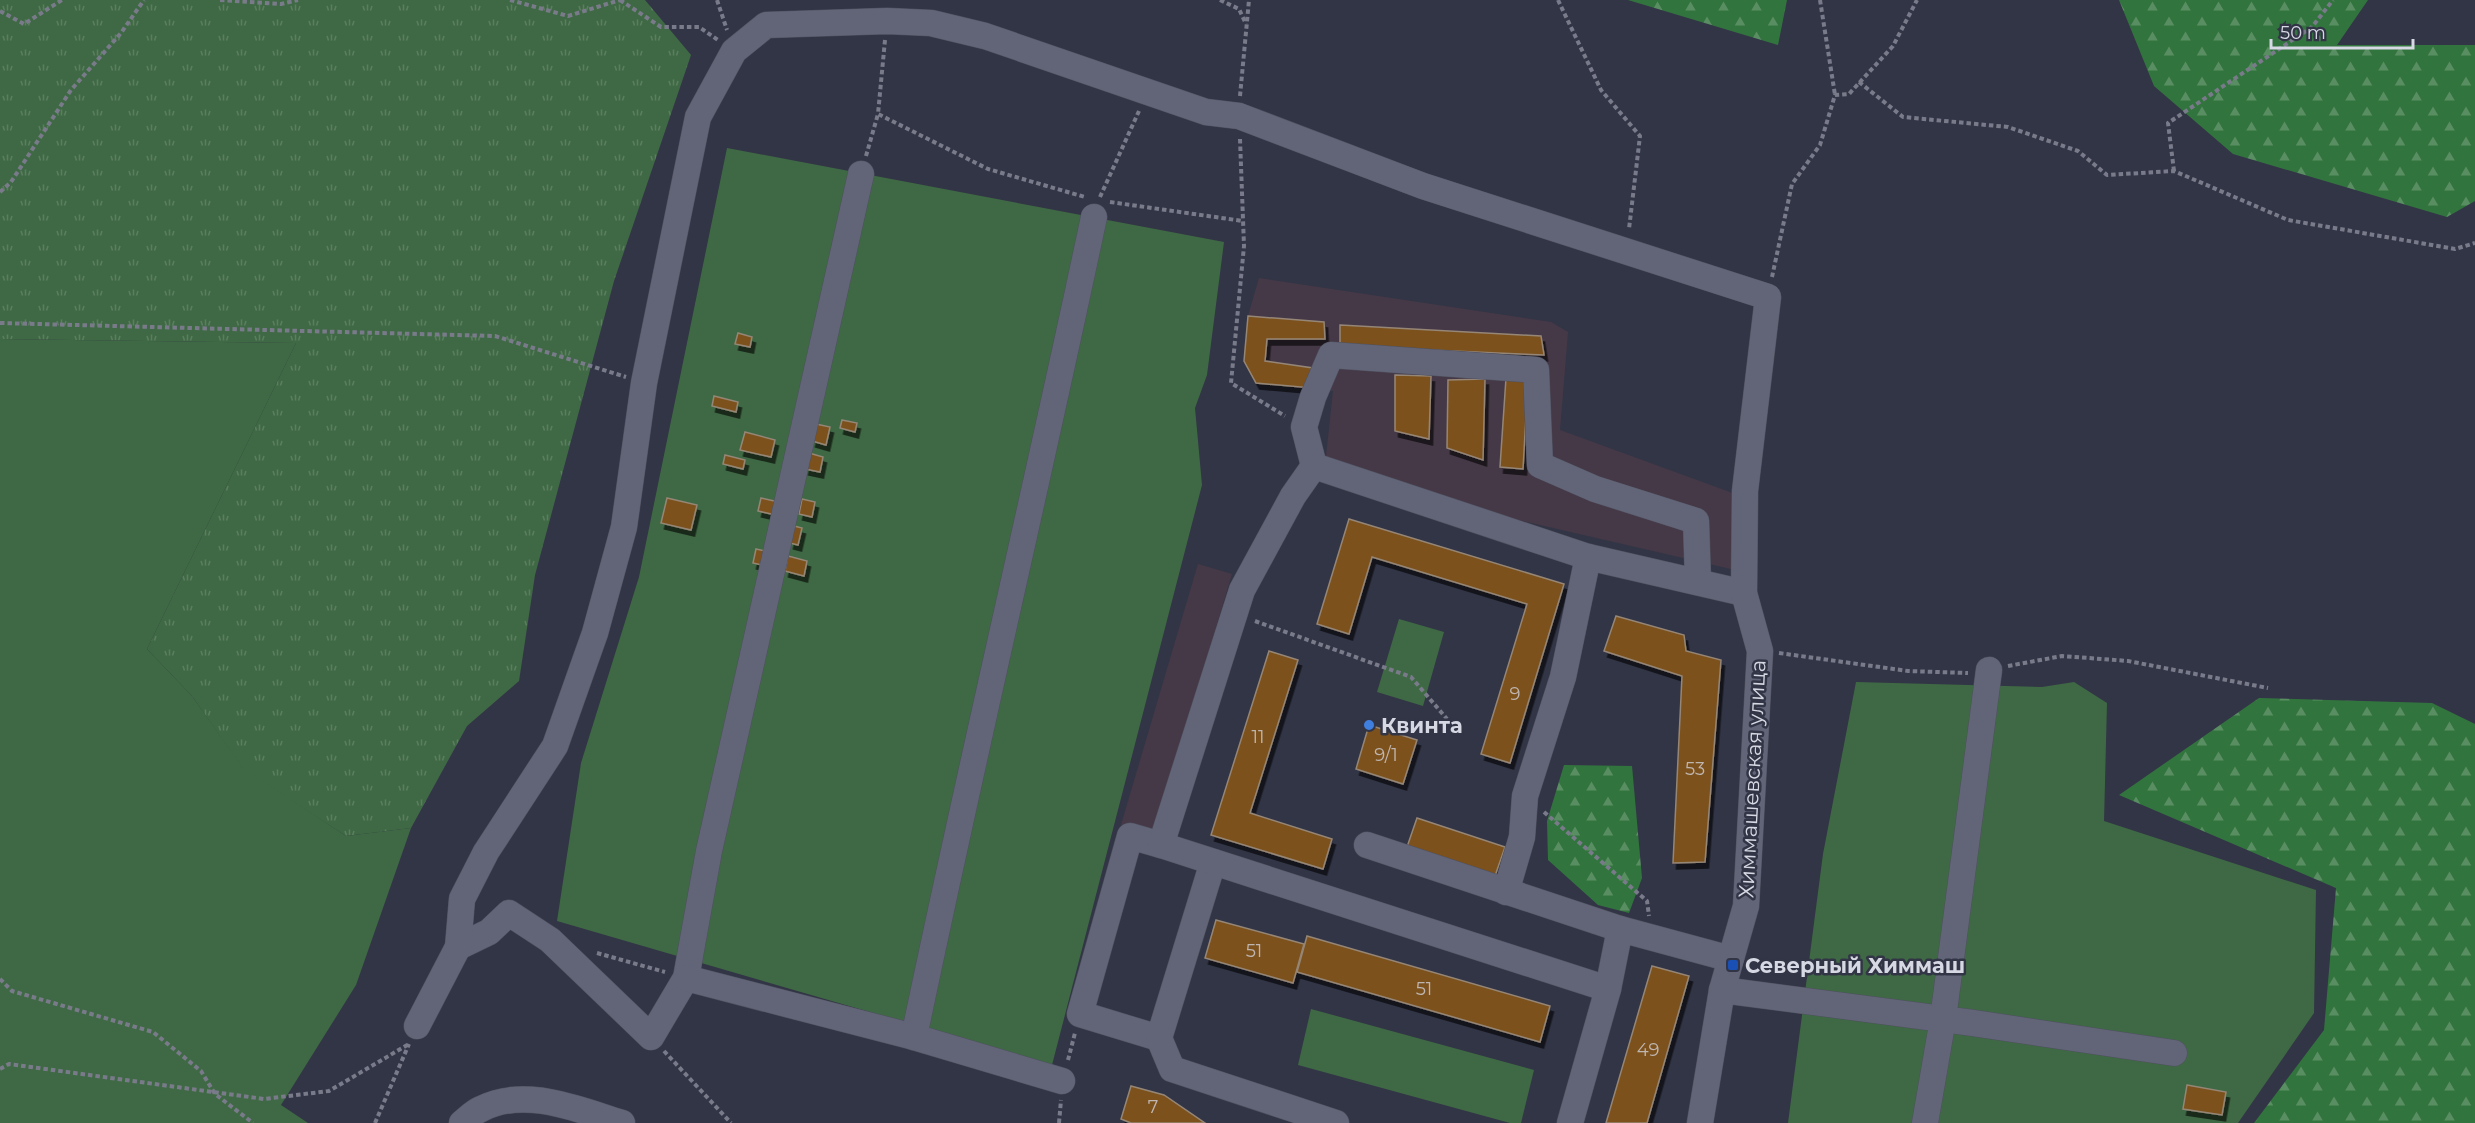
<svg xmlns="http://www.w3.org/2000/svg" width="2475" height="1123" viewBox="0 0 2475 1123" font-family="Montserrat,sans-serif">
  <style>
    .industrial { fill: #463947 }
    .grass { fill: url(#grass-tufts) }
    .forest { fill: url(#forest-firs) }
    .green { fill: #3f6944 }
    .building { fill: #7b511c; stroke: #968676; stroke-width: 1.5; filter: url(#shadow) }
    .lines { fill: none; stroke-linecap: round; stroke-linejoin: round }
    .minor-casing { stroke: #4f515f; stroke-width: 27 }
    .path { stroke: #797b8a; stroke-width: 4; stroke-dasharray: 4.5 3; stroke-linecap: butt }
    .minor { stroke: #626578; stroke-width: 26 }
    .shop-dot { fill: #3f7fe0; stroke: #323546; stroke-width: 2 }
    .transit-dot { fill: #1a4fb4; stroke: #323546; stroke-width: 2 }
    .labels { text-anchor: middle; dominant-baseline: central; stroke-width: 5; stroke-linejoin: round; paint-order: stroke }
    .number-label { font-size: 18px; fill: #bfb6b1 }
    .poi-label { font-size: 21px; font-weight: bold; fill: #d6d8e3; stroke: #323546; text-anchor: start }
    .street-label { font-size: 21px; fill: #d6d8e3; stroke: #323546 }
  </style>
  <defs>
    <pattern id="grass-tufts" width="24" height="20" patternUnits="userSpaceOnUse" patternTransform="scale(1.5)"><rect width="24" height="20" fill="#3f6944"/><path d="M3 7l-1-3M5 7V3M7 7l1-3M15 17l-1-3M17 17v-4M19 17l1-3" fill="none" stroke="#5a7e5f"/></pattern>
    <pattern id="forest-firs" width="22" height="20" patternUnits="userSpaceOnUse" patternTransform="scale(1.5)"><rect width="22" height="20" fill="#32743d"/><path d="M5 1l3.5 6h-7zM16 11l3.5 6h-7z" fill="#598d62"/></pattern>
    <filter id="shadow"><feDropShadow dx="3.5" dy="6" stdDeviation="0" flood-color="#0009"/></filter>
  </defs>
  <rect width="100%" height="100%" fill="#323546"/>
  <g class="industrial">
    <path d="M1259 278 1551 322 1568 332 1560 430 1738 495 1731 569 1324 475 1333 391 1256 383 1244 361 1248 316Z"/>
    <path d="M1198 564 1232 574 1154 834 1121 825Z"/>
  </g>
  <path class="grass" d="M0 0H645L691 55 614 281 535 575 519 681 467 726 411 828 346 836 243 769 192 696 147 649 296 343 0 339Z"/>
  <g class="forest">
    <path d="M1628 0H1787L1778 45Z"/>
    <path d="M2119 0H2368L2337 45H2475V201L2447 217 2233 154 2154 86Z"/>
    <path d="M2259 698 2432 703 2475 724V1123H2254L2324 1030 2336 888 2119 795Z"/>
    <path d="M1564 765 1632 766 1642 878 1629 913 1598 905 1548 860 1547 821Z"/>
  </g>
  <g class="green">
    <path d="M727 148 1224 242 1207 375 1195 408 1202 485 1052 1065 557 921 581 763 639 577Z"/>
    <path d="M0 339 296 343 147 649 192 696 243 768 346 836 411 828 356 985 281 1105 308 1123H0Z"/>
    <path d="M1399 619 1444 632 1423 706 1377 692Z"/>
    <path d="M1856 682 2042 687 2074 682 2107 703 2104 821 2316 890 2314 1013 2238 1123H1788L1823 854Z"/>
    <path d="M1311 1009 1534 1070 1521 1123H1510L1298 1065Z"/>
  </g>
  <g class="building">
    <path d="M1248 316 1324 322 1325 339H1267L1265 361 1313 368 1312 388 1256 383 1244 361Z"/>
    <path d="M1340 325 1541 336 1544 355 1340 346Z"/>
    <path d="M738 333 752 337 750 347 735 344Z"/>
    <path d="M1395 375 1431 376 1429 439 1395 431Z"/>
    <path d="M1506 378 1528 380 1523 469 1500 467Z"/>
    <path d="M1485 379 1483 460 1447 448 1448 380Z"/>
    <path d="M714 396 738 402 736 412 712 406Z"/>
    <path d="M842 420 857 423 855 432 840 428Z"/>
    <path d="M816 424 830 427 826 445 812 441Z"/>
    <path d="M745 432 775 440 771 457 740 450Z"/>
    <path d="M809 453 823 457 820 472 805 469Z"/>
    <path d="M725 455 745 460 743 469 723 464Z"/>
    <path d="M667 498 697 505 691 530 661 523Z"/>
    <path d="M761 498 783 503 780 516 758 511Z"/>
    <path d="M802 499 815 502 812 517 799 514Z"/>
    <path d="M1349 519 1564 584 1510 763 1481 754 1527 604 1372 557 1349 634 1317 624Z"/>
    <path d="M794 526 802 528 798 545 790 543Z"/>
    <path d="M756 549 775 553 771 567 753 563Z"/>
    <path d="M788 556 807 561 804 576 785 571Z"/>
    <path d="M1616 616 1684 635 1686 651 1721 660 1705 862 1673 863 1682 676 1604 651Z"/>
    <path d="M1269 651 1298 660 1250 813 1332 839 1323 869 1211 835Z"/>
    <path d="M1369 725 1417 740 1403 784 1356 769Z"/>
    <path d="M1417 818 1505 847 1495 876 1407 847Z"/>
    <path d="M1216 920 1304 944 1293 983 1205 958Z"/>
    <path d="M1307 936 1550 1006 1540 1042 1297 972Z"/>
    <path d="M1652 966 1689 976 1647 1123H1606Z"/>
    <path d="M2187 1085 2226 1092 2222 1115 2183 1109Z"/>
    <path d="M1131 1086 1164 1095 1205 1123H1131L1121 1119Z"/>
  </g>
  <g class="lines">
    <g class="minor-casing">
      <g id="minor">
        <path d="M1314 466 1304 427 1313 397 1331 355 1536 370 1540 465 1595 489 1696 521 1698 582"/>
        <path d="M1161 845 1130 836 1080 1014 1159 1038 1213 862"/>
        <path d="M1367 845 1620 929"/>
        <path d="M1506 892 1522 837 1525 796 1563 677 1588 557"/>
        <path d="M458 947 489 932 509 913 550 940 651 1037 686 978 709 851 861 174"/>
        <path d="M686 978 914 1037 1062 1081"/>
        <path d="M1608 989 1161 845 1242 590 1293 496 1314 466 1588 557 1744 593"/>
        <path d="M1722 990 1973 1023 2174 1053"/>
        <path d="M417 1026 458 947 462 899 486 852 555 746 595 633 624 527 644 383 698 117 734 51 766 25 887 21 931 23 985 36 1206 112 1239 116 1423 186 1768 297 1745 491 1744 593 1760 651 1746 906 1722 990 1700 1123"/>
        <path d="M914 1037C971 763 1036 491 1094 217"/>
        <path d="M1159 1038 1172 1069 1336 1123"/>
        <path d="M462 1123C468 1118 474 1112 481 1109 525 1086 579 1110 622 1123"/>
        <path d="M1570 1123 1608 989 1620 929 1731 959"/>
        <path d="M1925 1123 1943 1019 1989 670"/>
      </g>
    </g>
    <g class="path">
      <path d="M220 0 281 4 298 0"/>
      <path d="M510 0 568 16 620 0"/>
      <path d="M620 0 661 27H699L718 40"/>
      <path d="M717 0 727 30"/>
      <path d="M1220 0 1239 9 1246 24"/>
      <path d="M1558 0 1601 90 1640 136 1629 229"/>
      <path d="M1820 0 1835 95"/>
      <path d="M0 11 24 24 62 0"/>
      <path d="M885 40 878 114 988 169 1085 197"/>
      <path d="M1859 82 1903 117 2008 127 2078 151 2107 175 2174 171 2288 220 2455 249 2475 243"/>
      <path d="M1240 96 1249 0"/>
      <path d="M1240 139 1244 246 1231 383 1285 416"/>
      <path d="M866 156 878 114"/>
      <path d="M2174 171 2168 123 2312 27 2333 0"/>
      <path d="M0 192 11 182 71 90 121 33 144 0"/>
      <path d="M1100 197 1139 111"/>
      <path d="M1110 202 1243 221"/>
      <path d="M1772 277 1792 184 1820 145 1835 95 1849 94 1893 46 1917 0"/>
      <path d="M0 323 495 336 626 377"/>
      <path d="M1255 621 1411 677 1447 719"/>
      <path d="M1779 653 1908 671 1968 673"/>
      <path d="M2008 666 2062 656 2128 661 2268 688"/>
      <path d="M1544 812 1647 901 1649 916"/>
      <path d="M597 953 665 972"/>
      <path d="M0 979 12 991 153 1032 201 1071 215 1094 253 1123"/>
      <path d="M664 1051 731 1123"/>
      <path d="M1068 1060 1075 1033"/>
      <path d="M0 1069 9 1064 264 1099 329 1091 409 1044"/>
      <path d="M375 1123 409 1044"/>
      <path d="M1059 1123 1061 1100"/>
    </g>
    <use href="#minor" class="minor"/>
  </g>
  <circle class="shop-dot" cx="1369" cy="725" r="6"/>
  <rect class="transit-dot" x="1727" y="959" width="12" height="12" rx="3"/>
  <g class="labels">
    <g class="number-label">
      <text x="1515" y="694">9</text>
      <text x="1258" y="737">11</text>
      <text x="1386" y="755">9/1</text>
      <text x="1695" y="769">53</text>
      <text x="1254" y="951">51</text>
      <text x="1424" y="989">51</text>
      <text x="1648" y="1050">49</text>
      <text x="1153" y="1107">7</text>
    </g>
    <g class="poi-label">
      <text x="1381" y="725">Квинта</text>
      <text x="1745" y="965">Северный Химмаш</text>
    </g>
    <g class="street-label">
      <text transform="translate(1752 779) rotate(-87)">Химмашевская улица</text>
    </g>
  </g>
  <path d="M2271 39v9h142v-9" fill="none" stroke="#d6d8e3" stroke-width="3"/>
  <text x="2280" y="39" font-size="18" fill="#d6d8e3" stroke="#323546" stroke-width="4.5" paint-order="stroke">50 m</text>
</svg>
